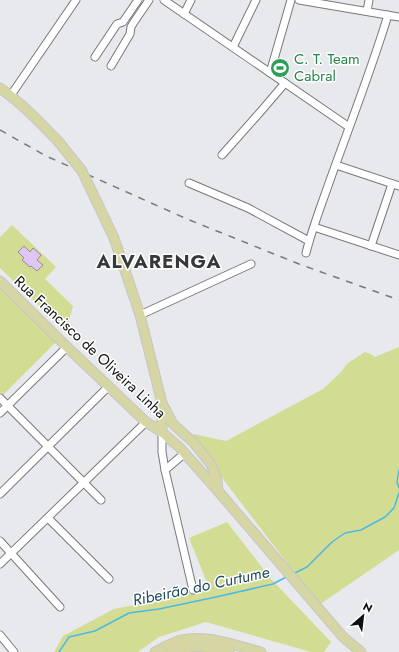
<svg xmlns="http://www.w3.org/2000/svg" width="399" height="652" viewBox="0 0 399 652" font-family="Jost,sans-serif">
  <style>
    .green { fill: #d3dc93 }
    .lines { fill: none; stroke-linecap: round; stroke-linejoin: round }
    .stream { stroke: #4eb8e4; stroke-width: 1.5 }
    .building { fill: #dfc6f5; stroke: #908e91 }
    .minor-casing { stroke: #77797c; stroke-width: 9 }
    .major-casing { stroke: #c5c6c6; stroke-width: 11 }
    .minor { stroke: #fff; stroke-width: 7 }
    .major { stroke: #d6d6a4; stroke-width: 9 }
    .rail { stroke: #77797a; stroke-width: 1.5; stroke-dasharray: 7 7; stroke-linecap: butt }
    .major-bridge-casing { stroke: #c5c6c6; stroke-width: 11; stroke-linecap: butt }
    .major-bridge { stroke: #d6d6a4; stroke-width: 9 }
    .labels { text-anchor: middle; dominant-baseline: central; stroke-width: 3; stroke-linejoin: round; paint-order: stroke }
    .leisure-label { font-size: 15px; fill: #27864d; stroke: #fff; text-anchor: start }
    .street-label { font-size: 15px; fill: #0f1010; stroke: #fff }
    .water-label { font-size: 16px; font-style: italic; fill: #214d60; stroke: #fff }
    .district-label { font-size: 19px; font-weight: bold; letter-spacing: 1px; fill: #37383a; stroke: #fff }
  </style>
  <rect width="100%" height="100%" fill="#e7e9ec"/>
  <g class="green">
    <path d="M12 225 56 267 45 279 73 306 66 332 0 268V237Z"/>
    <path d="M0 286 56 342 3 395 0 392Z"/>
    <path d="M399 347V550L319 605 226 483 193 434 226 441 323 389 340 373 348 363 365 352 371 354 375 357Z"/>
    <path d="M227 522 271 579 331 642 324 652H311L206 622 159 637 138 652H54L63 636 114 609 210 590 189 538Z"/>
  </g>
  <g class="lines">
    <g class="stream">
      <path d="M399 470 397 482 399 488"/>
      <path d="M293 574 307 567 332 542 345 533 361 530 385 517 394 508 399 493"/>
      <path d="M59 652 69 637 95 631 129 613 159 609 216 597 273 584 288 576"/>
    </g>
  </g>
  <path class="building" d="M24 246 30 252 33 248 41 255 37 260 43 265 37 271 31 266 30 267 22 260 24 258 18 252Z"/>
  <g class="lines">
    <g class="minor-casing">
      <g id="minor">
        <path d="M164 0 349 127"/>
        <path d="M299 0 399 17"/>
        <path d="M367 11 369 0"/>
        <path d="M184 14 191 0"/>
        <path d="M233 47 256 0"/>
        <path d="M95 57 117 24 123 22 138 0"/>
        <path d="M111 66 130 34 131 27 134 22 149 0"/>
        <path d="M270 73 291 0"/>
        <path d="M11 95 76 0"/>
        <path d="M222 155 262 110 285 83"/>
        <path d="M336 165 399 186"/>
        <path d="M189 183 248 208 309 241"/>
        <path d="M314 227 399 255"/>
        <path d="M371 246 392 184"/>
        <path d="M306 253C312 229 321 206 329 183 349 127 371 71 388 15"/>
        <path d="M140 315 251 264"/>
        <path d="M0 398 101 500"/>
        <path d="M0 413 67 347"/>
        <path d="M162 432V452L165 470 193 590"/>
        <path d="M165 470 185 453"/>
        <path d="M0 494 109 386"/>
        <path d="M48 518 109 579"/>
        <path d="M0 541 60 607"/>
        <path d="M0 564 146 422"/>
        <path d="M0 635 14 652"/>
      </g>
    </g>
    <g class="major-casing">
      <g id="major">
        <path d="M0 88C22 103 39 122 58 141"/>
        <path d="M114 238 140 315 162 403 173 424 193 442 211 464 217 480 218 491"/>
        <path d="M0 281 67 347 146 422 162 432 180 448 218 491 343 637 361 652"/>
        <path d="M162 405V432"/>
        <path d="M155 652C164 648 172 642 181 640 207 634 236 646 261 652"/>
        <path d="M172 652C192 643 208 647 229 652"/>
      </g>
    </g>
    <use href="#minor" class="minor"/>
    <use href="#major" class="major"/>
    <path class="rail" d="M0 130 46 156 187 219 299 264 399 300"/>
    <g class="major-bridge-casing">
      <path id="major-bridge" d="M58 141 82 171 114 238"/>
    </g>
    <use href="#major-bridge" class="major-bridge"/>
  </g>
  <defs>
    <g id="stadium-disc" transform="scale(1)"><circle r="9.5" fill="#2e9e5b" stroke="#fff"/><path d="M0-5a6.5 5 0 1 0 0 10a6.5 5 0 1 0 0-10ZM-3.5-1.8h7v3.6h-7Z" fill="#fff"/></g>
  </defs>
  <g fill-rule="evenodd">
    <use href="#stadium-disc" x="280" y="68"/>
  </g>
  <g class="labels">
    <g class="leisure-label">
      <text x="294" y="59">C. T. Team<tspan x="294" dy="17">Cabral</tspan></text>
    </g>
    <g class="street-label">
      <text transform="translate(90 347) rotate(43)">Rua Francisco de Oliveira Linha</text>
    </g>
    <g class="water-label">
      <text transform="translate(201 586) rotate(-12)">Ribeirão do Curtume</text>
    </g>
    <g class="district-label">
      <text x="159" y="261">ALVARENGA</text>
    </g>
  </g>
  <g transform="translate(363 616) rotate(28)" stroke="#ffffff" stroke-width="3" paint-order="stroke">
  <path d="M0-3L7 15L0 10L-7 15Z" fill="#0f1010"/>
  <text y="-6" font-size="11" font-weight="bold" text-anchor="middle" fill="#0f1010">N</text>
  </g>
</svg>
